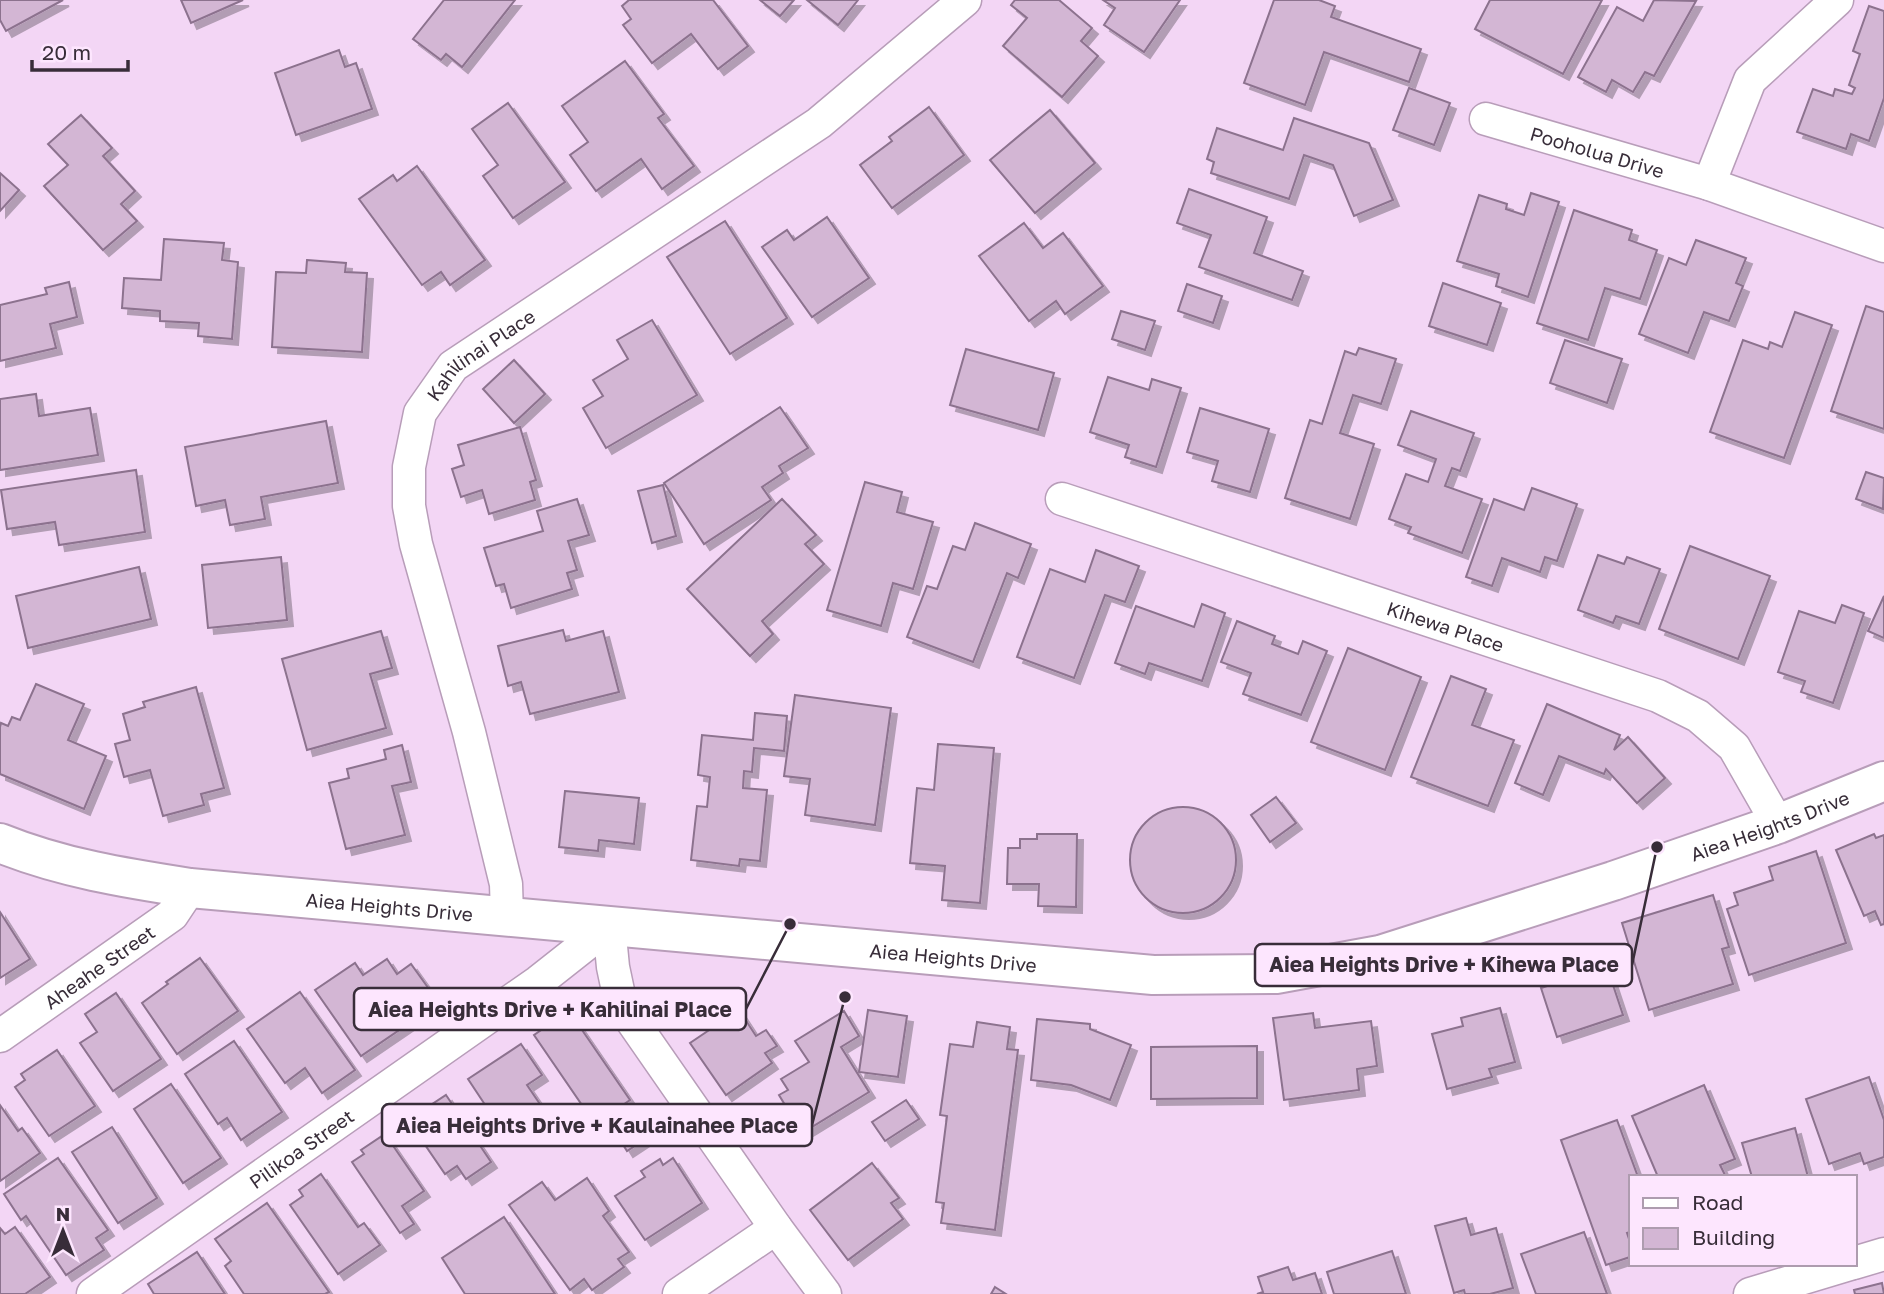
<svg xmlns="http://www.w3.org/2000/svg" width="1884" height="1294" viewBox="0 0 1884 1294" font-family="'Golos Text',sans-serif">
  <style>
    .building { fill: #d3b6d4; stroke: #8c728e; stroke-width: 2; filter: url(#shadow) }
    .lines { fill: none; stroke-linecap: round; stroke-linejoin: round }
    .minor-casing { stroke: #b89db9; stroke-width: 35 }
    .tertiary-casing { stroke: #b89db9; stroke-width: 42 }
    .minor { stroke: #fff; stroke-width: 32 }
    .tertiary { stroke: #fff; stroke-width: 38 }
    .labels { text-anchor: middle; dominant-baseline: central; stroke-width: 5; stroke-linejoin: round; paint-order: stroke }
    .street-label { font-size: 19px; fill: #382d39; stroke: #fde6fe }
    .leader { fill: none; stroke: #382d39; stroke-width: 2.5 }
    .callout-dot { fill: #382d39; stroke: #fde6fe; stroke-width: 2.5 }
    .callout { fill: #fde6fe; stroke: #382d39; stroke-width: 2.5 }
    .callout-label { font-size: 21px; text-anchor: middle; font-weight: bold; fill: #382d39 }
  </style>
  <defs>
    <filter id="shadow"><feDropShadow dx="6" dy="6" stdDeviation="0" flood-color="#0004"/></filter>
  </defs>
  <rect width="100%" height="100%" fill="#f3d6f5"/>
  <g class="building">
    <path d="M0 0H63L6 31 0 20Z"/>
    <path d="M181 0H243L191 23Z"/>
    <path d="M444 0H515L462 67 446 54 441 60 413 39Z"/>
    <path d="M629 0H713L748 46 718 69 691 34 652 63 623 25 631 19 622 6Z"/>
    <path d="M760 0H794L780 16Z"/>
    <path d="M807 0H858L838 25Z"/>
    <path d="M1015 0H1059L1092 28 1081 41 1098 56 1062 97 1003 46 1027 18 1011 5Z"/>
    <path d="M1103 0H1180L1144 52 1104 25 1115 8Z"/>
    <path d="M1274 0H1319L1335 6 1331 17 1421 49 1409 82 1324 52 1305 105 1244 83Z"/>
    <path d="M1490 0H1602L1563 74 1475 29Z"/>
    <path d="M1654 0 1696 1 1654 76 1645 72 1633 92 1612 80 1606 92 1578 77 1617 7 1643 21Z"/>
    <path d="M1869 6 1884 11V98L1869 141 1851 134 1846 149 1797 132 1813 89 1833 96 1835 89 1852 94 1855 88 1849 85 1860 54 1853 51Z"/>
    <path d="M339 50 345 67 356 63 372 109 296 135 275 73Z"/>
    <path d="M625 61 664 114 658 118 694 166 662 189 641 159 596 191 570 155 588 142 562 106Z"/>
    <path d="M1409 88 1450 103 1434 145 1393 130Z"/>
    <path d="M508 103 565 182 513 218 483 176 498 165 472 129Z"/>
    <path d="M929 107 964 155 892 208 860 165 892 141 889 137Z"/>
    <path d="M1050 110 1095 163 1035 213 990 160Z"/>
    <path d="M81 115 112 148 103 156 135 191 121 204 137 221 103 250 44 186 68 165 48 144Z"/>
    <path d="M1294 118 1369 143 1393 200 1354 216 1333 165 1304 155 1289 199 1211 173 1214 162 1207 159 1217 128 1283 150Z"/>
    <path d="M417 166 485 260 450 285 441 272 422 285 359 199 393 175 397 181Z"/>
    <path d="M0 173 19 190 0 211Z"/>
    <path d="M1189 189 1267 217 1254 253 1303 271 1292 300 1199 267 1211 235 1177 223Z"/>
    <path d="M1531 193 1559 202 1528 297 1496 286 1499 274 1457 261 1479 195 1507 204 1506 209 1524 215Z"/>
    <path d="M1574 210 1632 230 1629 240 1657 250 1640 299 1605 288 1588 340 1537 323Z"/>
    <path d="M827 217 869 278 812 317 762 247 787 230 794 240Z"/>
    <path d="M725 221 787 318 730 354 667 257Z"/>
    <path d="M1024 223 1043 248 1063 233 1103 286 1065 314 1056 301 1029 321 979 256Z"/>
    <path d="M164 239 224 243 222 260 238 262 232 339 198 336 199 323 160 321V311L122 308 124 278 161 280Z"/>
    <path d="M1696 240 1746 258 1736 283 1743 286 1729 321 1704 312 1688 353 1639 334 1669 258 1686 265Z"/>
    <path d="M307 260 346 263 345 272 367 273 362 352 272 347 276 272 306 273Z"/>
    <path d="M69 282 77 317 50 324 56 348 0 361V305L47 294 45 288Z"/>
    <path d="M1443 283 1501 303 1487 345 1429 326Z"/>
    <path d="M1187 284 1222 296 1213 323 1178 311Z"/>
    <path d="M1866 306 1884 312V429L1831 411Z"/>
    <path d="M1121 311 1155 321 1145 350 1112 339Z"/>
    <path d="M1795 312 1832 325 1784 458 1710 432 1743 340 1768 349 1770 342 1782 347Z"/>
    <path d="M652 320 697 395 606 448 583 408 603 396 593 380 628 359 617 340Z"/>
    <path d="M1565 340 1622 359 1607 403 1550 383Z"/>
    <path d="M1359 348 1396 359 1381 404 1353 395 1340 433 1374 444 1350 519 1285 498 1310 420 1322 424 1345 351 1356 355Z"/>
    <path d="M966 349 1054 373 1038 430 950 405Z"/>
    <path d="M514 360 545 394 514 423 483 389Z"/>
    <path d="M1108 377 1149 390 1152 379 1181 388 1156 467 1125 457 1129 445 1090 432Z"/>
    <path d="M36 394 39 416 90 408 98 455 0 470V399Z"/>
    <path d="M780 407 808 448 779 466 783 473 762 487 771 500 704 544 664 483Z"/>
    <path d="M1200 408 1269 429 1250 492 1212 481 1218 461 1187 452Z"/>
    <path d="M1411 411 1474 433 1460 471 1452 468 1445 486 1482 499 1462 553 1408 533 1411 527 1389 519 1406 474 1428 482 1436 459 1398 445Z"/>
    <path d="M326 421 338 483 261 497 265 519 230 525 225 500 196 506 185 447Z"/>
    <path d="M520 427 536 480 530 482 535 500 489 514 482 490 461 497 452 469 464 465 458 445Z"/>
    <path d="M136 470 145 532 59 545 55 522 7 529 1 490Z"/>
    <path d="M1866 472 1884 478 1883 509 1856 499Z"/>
    <path d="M865 482 902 492 897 512 933 522 913 589 893 583 881 626 827 610Z"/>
    <path d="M663 485 676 536 652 543 638 491Z"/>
    <path d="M1532 488 1577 504 1557 561 1545 557 1540 572 1502 558 1492 586 1466 577 1494 499 1524 510Z"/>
    <path d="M577 499 589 535 568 541 577 570 567 573 572 589 511 608 504 584 496 586 484 548 543 531 537 511Z"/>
    <path d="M782 499 816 535 805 544 824 564 762 621 773 634 750 656 687 589Z"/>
    <path d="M975 523 1031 544 1018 578 1007 573 973 662 907 637 927 586 937 589 953 546 965 550Z"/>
    <path d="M1690 546 1770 576 1738 659 1659 629Z"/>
    <path d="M1096 550 1139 566 1125 602 1105 595 1074 678 1017 657 1050 569 1085 582Z"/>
    <path d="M1598 555 1624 564 1627 557 1660 569 1639 624 1616 616 1613 623 1578 610Z"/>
    <path d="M281 557 287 620 208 628 202 565Z"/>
    <path d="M139 567 151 619 28 648 16 596Z"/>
    <path d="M1884 596V638L1868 631Z"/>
    <path d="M1202 604 1225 613 1202 681 1149 663 1145 674 1115 663 1136 606 1194 627Z"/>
    <path d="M1842 605 1864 613 1833 703 1801 692 1805 681 1778 672 1799 611 1835 623Z"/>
    <path d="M1237 621 1275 636 1272 644 1298 654 1303 641 1327 651 1301 715 1243 694 1251 673 1221 662Z"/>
    <path d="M563 630 566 641 603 631 619 692 530 714 521 682 508 686 498 646Z"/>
    <path d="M381 631 392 668 370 674 386 728 307 750 282 659Z"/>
    <path d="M1348 648 1421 677 1385 770 1311 742Z"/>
    <path d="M1451 676 1486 689 1472 725 1514 740 1488 806 1411 777Z"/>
    <path d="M36 684 84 704 68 740 106 756 84 809 0 774V727L1 723 8 726 12 717 20 720Z"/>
    <path d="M196 687 224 788 201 794 204 805 163 816 150 770 124 777 115 744 130 740 123 714 145 707 143 702Z"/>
    <path d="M795 695 891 708 875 825 805 815 810 779 784 776Z"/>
    <path d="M1547 704 1620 735 1614 750 1628 737 1665 778 1637 803 1606 769 1604 774 1559 756 1543 795 1515 783Z"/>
    <path d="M755 713 787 716 784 751 754 748 752 772 744 771 743 788 767 790 760 861 740 859 739 866 691 860 697 806 707 807 710 777 698 775 702 735 753 740Z"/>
    <path d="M938 744 994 748 980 903 942 900 945 866 910 863 917 788 934 790Z"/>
    <path d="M402 745 411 782 392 786 405 835 346 849 329 783 349 778 347 769 386 759 384 750Z"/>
    <path d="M565 791 639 798 634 844 599 840 598 851 559 847Z"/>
    <path d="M1276 797 1296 823 1270 842 1251 815Z"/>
    <circle cx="1183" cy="860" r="53"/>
    <path d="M1037 834H1077L1076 907 1038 906 1039 884H1007L1008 848H1020V839H1037Z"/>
    <path d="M1874 834 1876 838 1884 835V924L1881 925 1875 911 1864 916 1836 850Z"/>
    <path d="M1816 851 1846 943 1749 975 1727 909 1738 905 1734 893 1773 880 1769 867Z"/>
    <path d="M1713 895 1729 947 1722 949 1733 984 1649 1010 1622 923Z"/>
    <path d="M0 912 30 959 0 978Z"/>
    <path d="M200 958 238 1011 177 1054 142 1003 168 984 166 982Z"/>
    <path d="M387 959 397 974 411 964 439 1003 361 1056 315 990 355 963 363 975Z"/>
    <path d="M1607 967 1623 1015 1557 1037 1541 988Z"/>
    <path d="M300 992 355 1070 322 1093 305 1068 285 1083 247 1029Z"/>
    <path d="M116 993 161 1059 113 1091 80 1043 97 1032 85 1014Z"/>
    <path d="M1500 1008 1515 1062 1489 1069 1492 1077 1447 1089 1432 1034 1463 1026 1461 1018Z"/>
    <path d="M739 1010 756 1036 766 1030 777 1046 765 1053 772 1063 726 1095 690 1043Z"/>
    <path d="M868 1010 907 1016 898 1077 859 1072Z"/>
    <path d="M569 1011 630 1100 595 1124 534 1035Z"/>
    <path d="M844 1011 859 1036 841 1047 869 1092 802 1133 779 1095 788 1090 781 1079 809 1062 795 1041Z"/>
    <path d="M1313 1013 1315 1028 1371 1021 1377 1066 1357 1069 1359 1090 1284 1100 1273 1018Z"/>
    <path d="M1037 1019 1090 1024V1029L1131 1045 1110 1100 1071 1085 1031 1080Z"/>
    <path d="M977 1022 1010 1027 1007 1049 1018 1050 995 1230 941 1223 944 1203 936 1202 947 1116 940 1115 950 1044 973 1047Z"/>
    <path d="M234 1041 282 1112 241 1140 227 1118 218 1124 185 1074Z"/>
    <path d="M521 1044 542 1075 527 1085 546 1113 507 1138 468 1079Z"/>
    <path d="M1257 1046V1098L1151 1099V1047Z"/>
    <path d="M57 1050 95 1106 49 1136 15 1087 25 1080 21 1074Z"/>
    <path d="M1869 1077 1884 1120V1157L1864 1164 1860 1153 1829 1164 1806 1099Z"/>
    <path d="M171 1084 221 1158 183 1183 134 1109Z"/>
    <path d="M1704 1085 1735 1159 1720 1165 1726 1177H1658L1632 1116Z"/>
    <path d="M446 1095 491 1162 466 1179 457 1166 445 1174 408 1120Z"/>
    <path d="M906 1100 919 1119 885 1141 872 1122Z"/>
    <path d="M0 1105 18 1131 22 1128 40 1153 0 1181Z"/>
    <path d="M649 1108 662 1128 627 1151 614 1130Z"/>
    <path d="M1617 1120 1638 1177H1630V1232L1627 1233 1630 1242V1257L1606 1265 1561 1140Z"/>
    <path d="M112 1127 157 1198 118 1223 72 1152Z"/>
    <path d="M1795 1128 1808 1177H1752L1742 1143Z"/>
    <path d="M385 1134 424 1191 402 1206 414 1224 400 1233 352 1162 364 1154 361 1150Z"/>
    <path d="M58 1158 108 1230 96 1238 104 1250 66 1275 26 1216 21 1220 4 1194Z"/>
    <path d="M673 1158 702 1203 645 1240 615 1196 645 1177 641 1171 660 1159 663 1165Z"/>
    <path d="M872 1163 899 1198 891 1203 903 1219 848 1260 810 1210Z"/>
    <path d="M321 1174 358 1227 364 1223 380 1245 338 1274 290 1205 303 1196 299 1190Z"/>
    <path d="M587 1178 609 1211 603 1216 629 1252 618 1259 624 1267 592 1290 584 1279 570 1290 509 1205 542 1182 555 1200Z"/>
    <path d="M267 1203 329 1292 325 1294H244L225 1266 231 1261 215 1239Z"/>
    <path d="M504 1217 555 1294H465L442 1258Z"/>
    <path d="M1466 1218 1471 1235 1496 1228 1513 1288 1490 1294H1465L1464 1290 1454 1293 1435 1226Z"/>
    <path d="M15 1227 50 1277 25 1294H0V1228L5 1234Z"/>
    <path d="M1584 1232 1607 1294H1536L1521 1254Z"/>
    <path d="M1392 1251 1406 1294H1334L1327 1272Z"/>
    <path d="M197 1252 225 1294H154L148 1284Z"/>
    <path d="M1288 1267 1293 1280 1315 1273 1322 1294H1257L1263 1292 1258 1277Z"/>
    <path d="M1882 1283 1884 1294H1855L1854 1290Z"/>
    <path d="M995 1287 1006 1294H991Z"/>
  </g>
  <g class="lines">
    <g class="minor-casing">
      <g id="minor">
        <path id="s1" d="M1486 119 1709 184 1750 80 1837 0"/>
        <path d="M1709 184 1884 246"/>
        <path id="s2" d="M1062 499 1658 696 1698 716 1734 747 1778 824"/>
        <path id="s3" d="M507 916 506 884 469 732 416 544 409 506V467L420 413 453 366 819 123 965 0"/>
        <path d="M609 926 613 967 621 1005 776 1228 825 1294"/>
        <path id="s4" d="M0 1036 172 915 190 888"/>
        <path d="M1854 1263 1884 1254"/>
        <path id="s5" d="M93 1294 538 982 609 926"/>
        <path d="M679 1294 776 1228"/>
        <path d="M1750 1294 1850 1264"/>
      </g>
    </g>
    <g class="tertiary-casing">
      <g id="tertiary">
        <path id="s6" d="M0 843C62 868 125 878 190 888L1153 975 1276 974 1380 955 1613 881 1778 824 1884 781"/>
      </g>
    </g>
    <use href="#minor" class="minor"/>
    <use href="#tertiary" class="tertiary"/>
  </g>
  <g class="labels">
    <g class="street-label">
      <text stroke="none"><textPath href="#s1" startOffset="116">Pooholua Drive</textPath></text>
      <text stroke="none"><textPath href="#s3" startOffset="602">Kahilinai Place</textPath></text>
      <text stroke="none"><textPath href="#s2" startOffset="404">Kihewa Place</textPath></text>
      <text stroke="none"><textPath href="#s6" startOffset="1802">Aiea Heights Drive</textPath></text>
      <text stroke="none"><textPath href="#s6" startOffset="396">Aiea Heights Drive</textPath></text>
      <text stroke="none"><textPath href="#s6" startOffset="962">Aiea Heights Drive</textPath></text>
      <text stroke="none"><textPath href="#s4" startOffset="121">Aheahe Street</textPath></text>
      <text stroke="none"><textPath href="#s5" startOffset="254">Pilikoa Street</textPath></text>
    </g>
  </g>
  <path class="leader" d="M1657 847L1632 965M790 924L746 1009M845 997L812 1125"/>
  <g class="callout-dot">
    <circle cx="1657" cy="847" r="7"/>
    <circle cx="790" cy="924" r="7"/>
    <circle cx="845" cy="997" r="7"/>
  </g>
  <g class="callout">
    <rect x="1255" y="944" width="377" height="42" rx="7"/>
    <rect x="354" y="988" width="392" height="42" rx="7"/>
    <rect x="382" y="1104" width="430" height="42" rx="7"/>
  </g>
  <g class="callout-label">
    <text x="1444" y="972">Aiea Heights Drive + Kihewa Place</text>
    <text x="550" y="1017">Aiea Heights Drive + Kahilinai Place</text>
    <text x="597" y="1133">Aiea Heights Drive + Kaulainahee Place</text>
  </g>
  <rect x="1629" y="1175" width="228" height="91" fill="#fde6fe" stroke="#ae9caf" stroke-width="2"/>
  <rect x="1643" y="1198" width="35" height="10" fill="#ffffff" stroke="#ae9caf" stroke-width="2"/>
  <text x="1692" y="1210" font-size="21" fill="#382d39">Road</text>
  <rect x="1643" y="1228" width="35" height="21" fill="#d3b6d4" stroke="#ae9caf" stroke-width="2"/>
  <text x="1692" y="1245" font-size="21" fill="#382d39">Building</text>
  <g transform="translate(63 1231)" stroke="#fde6fe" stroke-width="5" paint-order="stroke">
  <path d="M0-5L12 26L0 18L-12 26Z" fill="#382d39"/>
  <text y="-10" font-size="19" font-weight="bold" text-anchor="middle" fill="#382d39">N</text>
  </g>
  <path d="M32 60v10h96v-10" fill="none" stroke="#382d39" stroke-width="3.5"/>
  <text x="42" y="60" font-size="21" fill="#382d39" stroke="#fde6fe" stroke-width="5" paint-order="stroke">20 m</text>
</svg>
